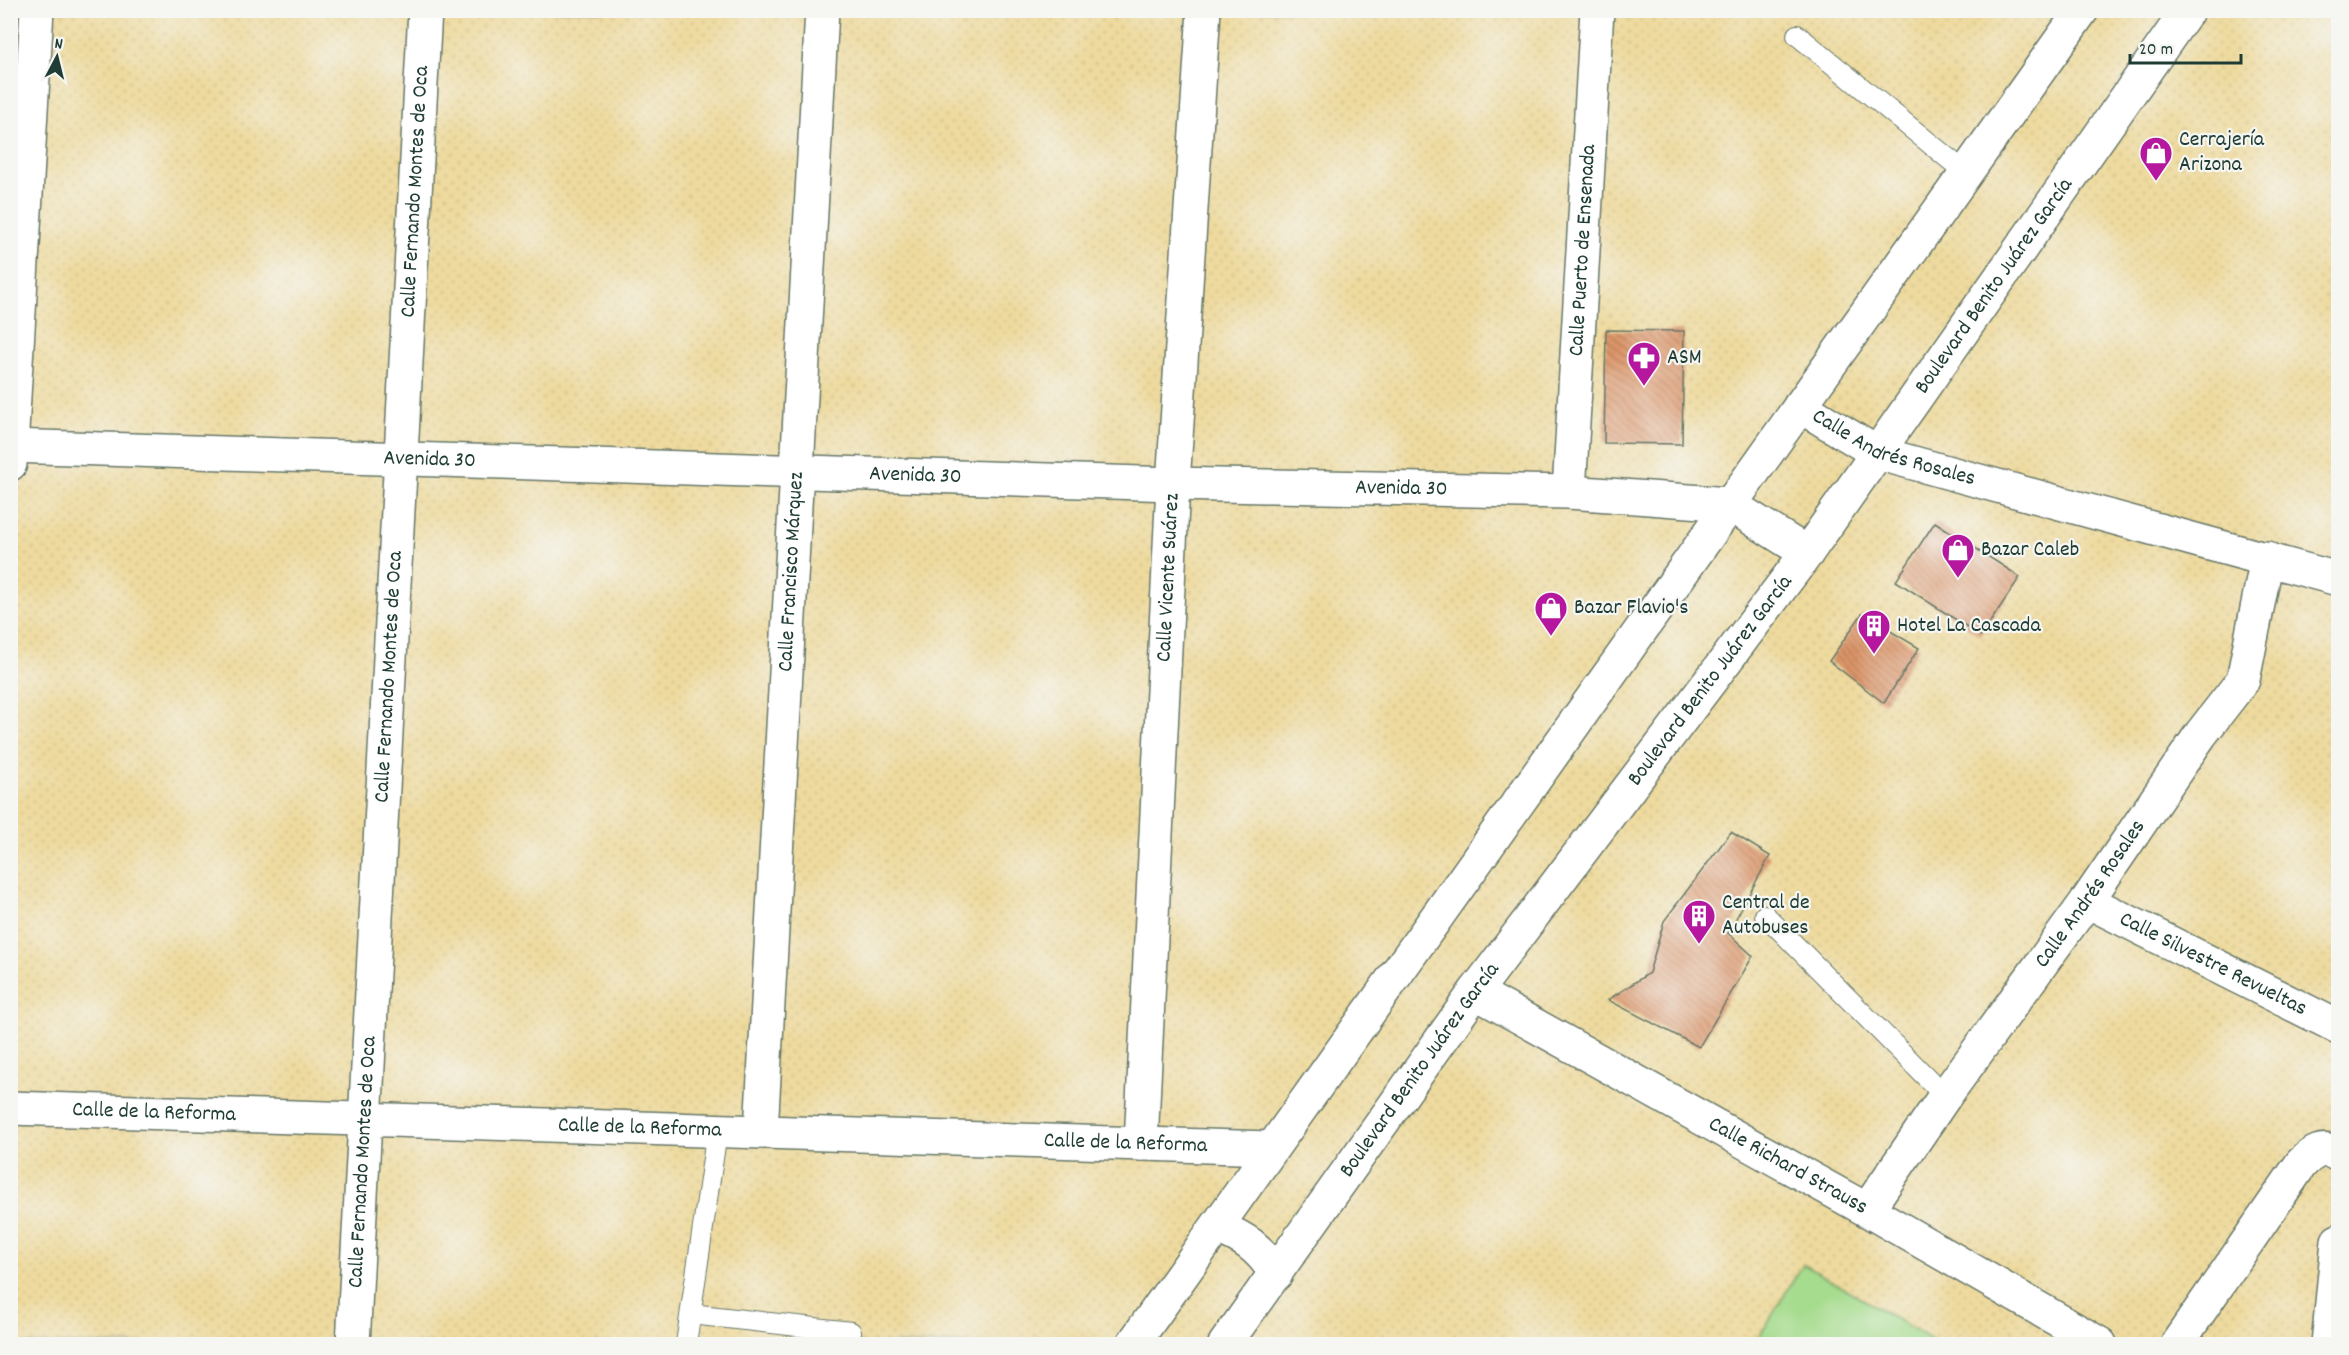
<svg xmlns="http://www.w3.org/2000/svg" width="2349" height="1355" viewBox="0 0 2349 1355" font-family="Dekko,sans-serif">
  <style>
    .sand { fill: url(#sand-dots); stroke: #868c69; stroke-width: 1.5 }
    .pitch { fill: #a6dc8d; stroke: #628c60; stroke-width: 1.5 }
    .building { fill: url(#building-back-hatch) }
    .lines { fill: none; stroke-linecap: round; stroke-linejoin: round }
    .lane-casing { stroke: #677767; stroke-width: 22 }
    .street-casing { stroke: #677767; stroke-width: 36 }
    .secondary-casing { stroke: #677767; stroke-width: 36 }
    .primary-casing { stroke: #677767; stroke-width: 36 }
    .lane { stroke: #fff; stroke-width: 20 }
    .street { stroke: #fff; stroke-width: 33 }
    .secondary { stroke: #fff; stroke-width: 33 }
    .primary { stroke: #fff; stroke-width: 33 }
    .labels { text-anchor: middle; dominant-baseline: central; stroke-width: 4.5; stroke-linejoin: round; paint-order: stroke }
    .poi-label { font-size: 22px; fill: #1f3d34; stroke: #f6f6f2; text-anchor: start }
    .street-label { font-size: 22px; fill: #1f3d34; stroke: #f6f6f2 }
  </style>
  <defs>
    <pattern id="sand-dots" width="8" height="8" patternUnits="userSpaceOnUse" patternTransform="scale(1.5)"><rect width="8" height="8" fill="#eeda9e"/><path d="M2 2h.1M6 6h.1" fill="none" stroke="#ccbc89" stroke-width="1.8" stroke-linecap="round"/></pattern>
    <pattern id="building-back-hatch" width="6" height="6" patternUnits="userSpaceOnUse" patternTransform="scale(1.5)"><rect width="6" height="6" fill="#dc9468"/><path d="M-1 5l2 2M0 0l6 6M5-1l2 2" fill="none" stroke="#b27a56"/></pattern>
  </defs>
  <rect width="100%" height="100%" fill="#f6f6f2"/>
  <filter id="ink" filterUnits="userSpaceOnUse"><feTurbulence type="fractalNoise" baseFrequency=".0167" numOctaves="2"/><feDisplacementMap in="SourceGraphic" scale="12" xChannelSelector="R" yChannelSelector="G"/><feConvolveMatrix kernelMatrix="1 2 1 2 8 2 1 2 1" color-interpolation-filters="sRGB"/></filter>
  <filter id="wash" filterUnits="userSpaceOnUse"><feTurbulence type="fractalNoise" baseFrequency=".008" numOctaves="4" result="noise"/><feDisplacementMap in="SourceGraphic" scale="24" xChannelSelector="R" yChannelSelector="G"/><feGaussianBlur stdDeviation="1.35" result="paint"/><feColorMatrix in="noise" values="0 0 0 0 0 0 0 0 0 0 0 0 0 0 0 0 0 1.4 0 .05"/><feComposite in="paint" operator="in"/></filter>
  <g filter="url(#wash)">
    <rect width="100%" height="100%" fill="#eee2c5"/>
    <rect class="sand" x="11" y="11" width="2327" height="1333"/>
    <path class="pitch" d="M1803 1264 1939 1344H1755Z"/>
    <g id="blocks">
      <g class="building">
        <path d="M1606 330 1684 331 1682 444 1604 443Z"/>
        <path d="M1935 522 2020 577 1981 636 1896 581Z"/>
        <path d="M1862 614 1919 648 1884 703 1829 661Z"/>
        <path d="M1731 832 1770 856 1728 933 1753 956 1699 1047 1608 1000 1649 973 1664 921Z"/>
      </g>
    </g>
  </g>
  <g filter="url(#ink)">
    <use href="#blocks" fill-opacity="0" stroke="#677767" stroke-width="1.5"/>
    <g class="lines">
      <g class="lane-casing">
        <g id="lane">
          <path d="M1797 35 1966 173"/>
          <path d="M1765 915 1945 1096"/>
          <path d="M691 1314 851 1332"/>
          <path d="M686 1344 717 1131"/>
        </g>
      </g>
      <g class="street-casing">
        <g id="street">
          <path id="s1" d="M1800 406 1877 453 2338 579"/>
          <path d="M10 464 37 10"/>
          <path id="s2" d="M1569 492 1597 10"/>
          <path id="s3" d="M2087 901 2338 1027"/>
          <path id="s4" d="M1475 992 1867 1210 2100 1344"/>
          <path id="s5" d="M10 1108 1270 1148"/>
          <path id="s6" d="M761 1132 822 10"/>
          <path id="s7" d="M1141 1144 1173 484 1204 10"/>
          <path id="s8" d="M1867 1210 1945 1096 2087 901 2201 734 2243 680 2267 558"/>
          <path id="s9" d="M353 1344 425 10"/>
          <path d="M2177 1344 2301 1164C2312 1153 2323 1145 2338 1155"/>
          <path d="M2328 1344 2338 1241"/>
        </g>
      </g>
      <g class="secondary-casing">
        <g id="secondary">
          <path id="s10" d="M10 446 1173 484 1569 492 1729 504 1807 553"/>
        </g>
      </g>
      <g class="primary-casing">
        <g id="primary">
          <path d="M1217 1227C1245 1238 1260 1248 1276 1274"/>
          <path d="M1133 1344 2082 10"/>
          <path id="s11" d="M1225 1344 1475 992 1807 553 2188 10"/>
        </g>
      </g>
      <use href="#lane" class="lane"/>
      <use href="#street" class="street"/>
      <use href="#secondary" class="secondary"/>
      <use href="#primary" class="primary"/>
    </g>
  </g>
  <defs>
    <g id="shop-pin" transform="scale(1.725)"><path d="M0 17L-7.5 6A9.5 9.5 0 1 1 7.5 6Z" fill="#b5179e" stroke="#f6f6f2"/><path d="M-5-2.5h2.3a2.7 3.5 0 0 1 5.4 0H5L5.5 6h-11ZM-1.5-2.5h3a1.5 2.3 0 0 0-3 0Z" fill="#fff"/></g>
    <g id="pharmacy-pin" transform="scale(1.725)"><path d="M0 17L-7.5 6A9.5 9.5 0 1 1 7.5 6Z" fill="#b5179e" stroke="#f6f6f2"/><path d="M-2-6h4v4h4v4h-4v4h-4v-4h-4v-4h4Z" fill="#fff"/></g>
    <g id="building-pin" transform="scale(1.725)"><path d="M0 17L-7.5 6A9.5 9.5 0 1 1 7.5 6Z" fill="#b5179e" stroke="#f6f6f2"/><path d="M-4-6H4V6H1V3H-1V6H-4ZM-2.5-4.3h1.7v1.8h-1.7ZM.8-4.3h1.7v1.8H.8ZM-2.5-1h1.7V.8h-1.7ZM.8-1h1.7V.8H.8Z" fill="#fff"/></g>
  </defs>
  <g fill-rule="evenodd">
    <use href="#shop-pin" x="2156" y="153"/>
    <use href="#pharmacy-pin" x="1644" y="358"/>
    <use href="#shop-pin" x="1958" y="550"/>
    <use href="#shop-pin" x="1551" y="608"/>
    <use href="#building-pin" x="1874" y="626"/>
    <use href="#building-pin" x="1699" y="916"/>
  </g>
  <g class="labels">
    <g class="poi-label">
      <text x="2179" y="140">Cerrajería<tspan x="2179" dy="25">Arizona</tspan></text>
      <text x="1667" y="358">ASM</text>
      <text x="1981" y="550">Bazar Caleb</text>
      <text x="1574" y="608">Bazar Flavio's</text>
      <text x="1897" y="626">Hotel La Cascada</text>
      <text x="1722" y="903">Central de<tspan x="1722" dy="25">Autobuses</tspan></text>
    </g>
    <g class="street-label">
      <text stroke="none"><textPath href="#s9" startOffset="1154">Calle Fernando Montes de Oca</textPath></text>
      <text stroke="none"><textPath href="#s2" startOffset="242">Calle Puerto de Ensenada</textPath></text>
      <text stroke="none"><textPath href="#s11" startOffset="1308">Boulevard Benito Juárez García</textPath></text>
      <text stroke="none"><textPath href="#s1" startOffset="104">Calle Andrés Rosales</textPath></text>
      <text stroke="none"><textPath href="#s10" startOffset="420">Avenida 30</textPath></text>
      <text stroke="none"><textPath href="#s10" startOffset="906">Avenida 30</textPath></text>
      <text stroke="none"><textPath href="#s10" startOffset="1392">Avenida 30</textPath></text>
      <text stroke="none"><textPath href="#s6" startOffset="561">Calle Francisco Márquez</textPath></text>
      <text stroke="none"><textPath href="#s7" startOffset="567">Calle Vicente Suárez</textPath></text>
      <text stroke="none"><textPath href="#s9" startOffset="668">Calle Fernando Montes de Oca</textPath></text>
      <text stroke="none"><textPath href="#s11" startOffset="822">Boulevard Benito Juárez García</textPath></text>
      <text stroke="none"><textPath href="#s8" startOffset="387">Calle Andrés Rosales</textPath></text>
      <text stroke="none"><textPath href="#s3" startOffset="141">Calle Silvestre Revueltas</textPath></text>
      <text stroke="none"><textPath href="#s11" startOffset="336">Boulevard Benito Juárez García</textPath></text>
      <text stroke="none"><textPath href="#s5" startOffset="144">Calle de la Reforma</textPath></text>
      <text stroke="none"><textPath href="#s5" startOffset="630">Calle de la Reforma</textPath></text>
      <text stroke="none"><textPath href="#s5" startOffset="1116">Calle de la Reforma</textPath></text>
      <text stroke="none"><textPath href="#s9" startOffset="182">Calle Fernando Montes de Oca</textPath></text>
      <text stroke="none"><textPath href="#s4" startOffset="358">Calle Richard Strauss</textPath></text>
    </g>
  </g>
  <rect width="2349" height="1355" fill="none" stroke="#f6f6f2" stroke-width="36"/>
  <g transform="translate(57 57) rotate(7)" stroke="#f6f6f2" stroke-width="4.5" paint-order="stroke">
  <path d="M0-4.5L10 22L0 15L-10 22Z" fill="#1f3d34"/>
  <text y="-9" font-size="16" font-weight="bold" text-anchor="middle" fill="#1f3d34">N</text>
  </g>
  <path d="M2130 54v9h111v-9" fill="none" stroke="#1f3d34" stroke-width="3"/>
  <text x="2139" y="54" font-size="18" fill="#1f3d34" stroke="#f6f6f2" stroke-width="4.5" paint-order="stroke">20 m</text>
</svg>
